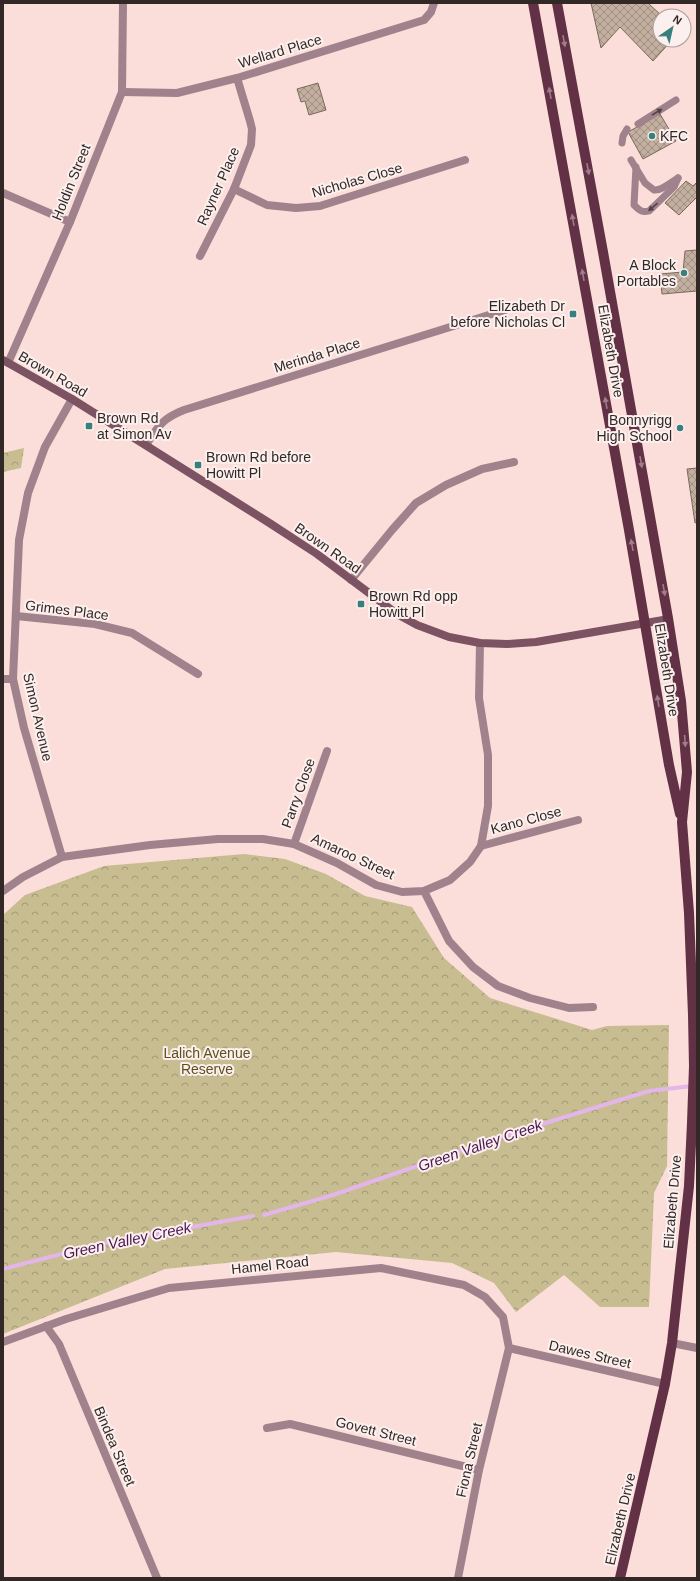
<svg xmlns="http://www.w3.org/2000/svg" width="700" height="1581" viewBox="0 0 700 1581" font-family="Arial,sans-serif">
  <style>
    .park { fill: url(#park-crowns) }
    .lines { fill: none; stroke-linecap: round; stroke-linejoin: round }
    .stream { stroke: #e3b5e9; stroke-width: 4 }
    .building { fill: url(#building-cross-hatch); stroke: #7c695b }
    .lane { stroke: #a0828c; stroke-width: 7 }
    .street { stroke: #a0828c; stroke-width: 8 }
    .secondary { stroke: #7c5362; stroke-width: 8 }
    .primary { stroke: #623145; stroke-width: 10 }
    .oneway { fill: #9f7d89 }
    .oneway2 { fill: #534345 }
    .poi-dot { fill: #38807e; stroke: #fbf0ee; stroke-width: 1.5 }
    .labels { text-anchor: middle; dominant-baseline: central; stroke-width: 4; stroke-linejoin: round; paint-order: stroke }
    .street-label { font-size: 14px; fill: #322826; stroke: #fbf0ee }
    .poi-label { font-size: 14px; fill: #322826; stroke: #fbf0ee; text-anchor: start }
    .park-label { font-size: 14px; fill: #5d501d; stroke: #fbf0ee }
    .water-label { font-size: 15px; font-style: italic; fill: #4b1453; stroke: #fbf0ee }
  </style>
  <defs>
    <pattern id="park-crowns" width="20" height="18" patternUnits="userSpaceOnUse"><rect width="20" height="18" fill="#c8bc91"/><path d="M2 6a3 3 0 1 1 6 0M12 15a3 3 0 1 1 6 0" fill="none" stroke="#a39976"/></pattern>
    <pattern id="building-cross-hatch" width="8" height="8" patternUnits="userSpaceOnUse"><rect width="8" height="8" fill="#c3af9f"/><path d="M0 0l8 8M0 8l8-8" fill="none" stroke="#9f8e81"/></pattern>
  </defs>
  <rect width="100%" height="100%" fill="#fbded9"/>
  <g class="park">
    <path d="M24 448 21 468 3 472V453Z"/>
    <path d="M244 854 285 859 326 874 365 896 412 907 444 958 490 998 592 1030 607 1026 669 1025 667 1166 654 1193 649 1307H600L564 1275 516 1312 494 1283 452 1263 336 1252 165 1269 3 1334V915L25 895 104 866Z"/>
  </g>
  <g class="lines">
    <g class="stream">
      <path d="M264 1215 333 1195 510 1134 649 1091 692 1086"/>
      <path d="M3 1269 104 1243 253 1216"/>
    </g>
  </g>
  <g class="building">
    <path d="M591 3H648L662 16H660V40H672L653 61 620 27 601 48Z"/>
    <path d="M318 83 326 110 309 115 305 101 301 102 297 89Z"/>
    <path d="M660 114 676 141 643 159 628 132Z"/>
    <path d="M686 181 693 186 697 182V197L679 215 665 203Z"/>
    <path d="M697 250V291L662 294 660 274 683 272 685 251Z"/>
    <path d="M697 468V522L695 523 687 469Z"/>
  </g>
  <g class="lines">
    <g class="lane">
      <path d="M638 124 676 100"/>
      <path d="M622 143 623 136 627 129"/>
      <path d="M631 160 645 183 654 190C662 191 671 182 678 178"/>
      <path d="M636 167 634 205C639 210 642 213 649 211L674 187 678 178"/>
    </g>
    <g class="street">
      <path d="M122 92 177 93 237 78 424 20 431 12 434 3"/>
      <path d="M234 189 267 205 296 208 320 206 465 160"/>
      <path d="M3 193 70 222"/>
      <path d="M200 256 234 189 251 145 252 129 250 121 237 78"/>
      <path d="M8 363 70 222 122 92 123 3"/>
      <path d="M146 445C158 426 163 418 184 410L508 309"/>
      <path d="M351 580 392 530 416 503 446 485 482 469 514 462"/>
      <path d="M16 616 95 624 132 633 198 674"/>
      <path d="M3 679H13"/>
      <path d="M294 844 327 751"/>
      <path d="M481 846 578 820"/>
      <path d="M62 857 24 728 13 679 19 540 28 493 45 447 72 399"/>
      <path d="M3 891 23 877 62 857 150 845 218 839H263L294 844 337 863 376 885 402 892 424 891 450 880 470 862 481 846 488 806V755L479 698 480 643"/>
      <path d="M424 891 449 941 473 967 498 986 530 998 569 1008 593 1007"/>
      <path d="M46 1326 59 1344 157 1578"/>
      <path d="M3 1342 66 1319 169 1288 381 1268 464 1285 485 1297 503 1317 509 1348 479 1470 458 1578"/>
      <path d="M672 1343 697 1348"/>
      <path d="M509 1348 665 1384"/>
      <path d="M267 1428 290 1424 479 1470"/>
    </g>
    <path class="secondary" d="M3 360 72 399 271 524 317 554 397 614 417 625 449 637 480 643 507 644 536 642 669 619"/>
    <g class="primary">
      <path d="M533 3 629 530 669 765 680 814"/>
      <path d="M557 3 603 252 668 618 681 701 687 772 682 822 689 913 693 1015 694 1066 692 1123 689 1186 672 1343 665 1384 620 1578"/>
    </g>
  </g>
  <defs><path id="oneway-solid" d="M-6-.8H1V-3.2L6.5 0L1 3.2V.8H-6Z"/></defs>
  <g class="oneway">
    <use href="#oneway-solid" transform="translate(564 41) rotate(80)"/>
    <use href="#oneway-solid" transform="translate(550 93) rotate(-100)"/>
    <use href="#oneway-solid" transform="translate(588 169) rotate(79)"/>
    <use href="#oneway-solid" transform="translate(573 220) rotate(-100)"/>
    <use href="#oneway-solid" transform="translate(583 275) rotate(-100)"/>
    <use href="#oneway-solid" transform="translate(606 403) rotate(-100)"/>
    <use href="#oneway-solid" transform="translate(641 462) rotate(80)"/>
    <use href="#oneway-solid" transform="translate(632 545) rotate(-100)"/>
    <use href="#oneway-solid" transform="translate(664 590) rotate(80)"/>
    <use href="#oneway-solid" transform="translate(658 701) rotate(-99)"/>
    <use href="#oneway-solid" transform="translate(685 741) rotate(86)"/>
  </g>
  <g class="oneway2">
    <use href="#oneway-solid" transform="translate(657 112) rotate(-31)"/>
    <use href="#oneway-solid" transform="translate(653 207) rotate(140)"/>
  </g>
  <g class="poi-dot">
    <circle cx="652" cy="136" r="4"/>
    <circle cx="684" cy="273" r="4"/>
    <rect x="569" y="310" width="8" height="8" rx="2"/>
    <rect x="85" y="422" width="8" height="8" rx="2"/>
    <circle cx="680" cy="428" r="4"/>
    <rect x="194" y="461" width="8" height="8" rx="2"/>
    <rect x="357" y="600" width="8" height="8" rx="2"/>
  </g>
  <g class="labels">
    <g class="street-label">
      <text transform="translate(280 51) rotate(-17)">Wellard Place</text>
      <text transform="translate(357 180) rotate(-16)">Nicholas Close</text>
      <text transform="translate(71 182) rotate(-68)">Holdin Street</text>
      <text transform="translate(218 186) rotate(-66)">Rayner Place</text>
      <text transform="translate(611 351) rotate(80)">Elizabeth Drive</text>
      <text transform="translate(317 355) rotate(-17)">Merinda Place</text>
      <text transform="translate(53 374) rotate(30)">Brown Road</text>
      <text transform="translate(328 548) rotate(35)">Brown Road</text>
      <text transform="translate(67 610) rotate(7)">Grimes Place</text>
      <text transform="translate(667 670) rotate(81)">Elizabeth Drive</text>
      <text transform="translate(38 717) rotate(77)">Simon Avenue</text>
      <text transform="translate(298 793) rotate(-70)">Parry Close</text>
      <text transform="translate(526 820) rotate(-15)">Kano Close</text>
      <text transform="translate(353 856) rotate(25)">Amaroo Street</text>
      <text transform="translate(672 1202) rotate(-85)">Elizabeth Drive</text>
      <text transform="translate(270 1265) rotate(-6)">Hamel Road</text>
      <text transform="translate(590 1354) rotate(13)">Dawes Street</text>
      <text transform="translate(376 1431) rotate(14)">Govett Street</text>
      <text transform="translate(115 1446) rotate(67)">Bindea Street</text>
      <text transform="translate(469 1460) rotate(-77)">Fiona Street</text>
      <text transform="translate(620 1519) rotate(-77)">Elizabeth Drive</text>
    </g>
    <g class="poi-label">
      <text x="660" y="136">KFC</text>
      <text x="676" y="265" text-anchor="end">A Block<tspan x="676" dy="16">Portables</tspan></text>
      <text x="565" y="306" text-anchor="end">Elizabeth Dr<tspan x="565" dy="16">before Nicholas Cl</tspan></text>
      <text x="97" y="418">Brown Rd<tspan x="97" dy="16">at Simon Av</tspan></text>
      <text x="672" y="420" text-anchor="end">Bonnyrigg<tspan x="672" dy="16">High School</tspan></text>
      <text x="206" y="457">Brown Rd before<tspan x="206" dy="16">Howitt Pl</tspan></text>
      <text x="369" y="596">Brown Rd opp<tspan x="369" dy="16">Howitt Pl</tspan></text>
    </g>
    <g class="park-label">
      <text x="207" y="1053">Lalich Avenue<tspan x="207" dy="16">Reserve</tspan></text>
    </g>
    <g class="water-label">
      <text transform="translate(480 1145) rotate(-19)">Green Valley Creek</text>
      <text transform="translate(127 1240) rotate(-12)">Green Valley Creek</text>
    </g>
  </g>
  <rect width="700" height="1581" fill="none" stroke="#322826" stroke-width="8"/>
  <g transform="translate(672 28) rotate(34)"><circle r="19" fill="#fbf0ee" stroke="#aba09e"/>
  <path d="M0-3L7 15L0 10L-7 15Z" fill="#38807e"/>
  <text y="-6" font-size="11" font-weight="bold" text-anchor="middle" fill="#322826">N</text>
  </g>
</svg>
